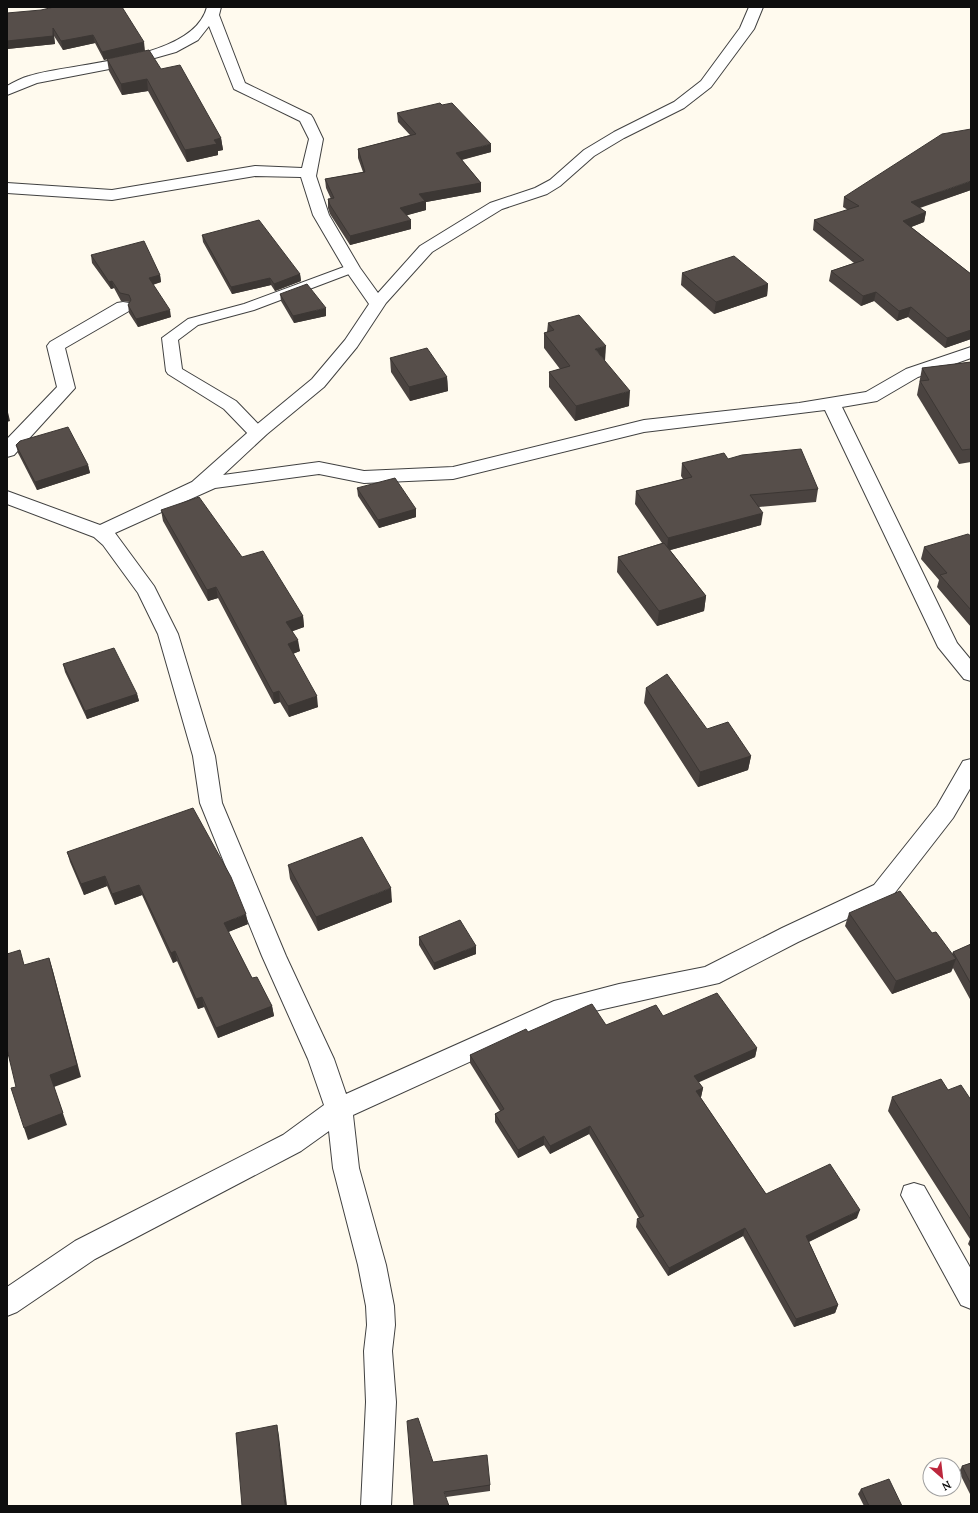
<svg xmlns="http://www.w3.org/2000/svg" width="978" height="1513" viewBox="0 0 978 1513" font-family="Lora,serif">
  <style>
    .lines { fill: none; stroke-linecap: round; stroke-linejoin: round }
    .service-casing { stroke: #414141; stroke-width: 2 }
    .minor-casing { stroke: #414141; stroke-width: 2 }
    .service { fill: #fff; fill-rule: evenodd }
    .minor { fill: #fff; fill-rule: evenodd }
    .wall { fill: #4a4340 }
    .shaded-wall { fill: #3c3734 }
    .building { fill: #564e4a; stroke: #3c3734 }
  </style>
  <rect width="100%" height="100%" fill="#fffaee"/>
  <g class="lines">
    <g class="service-casing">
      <path id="service" d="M352 264 357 265 359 268 357 271 254 310 198 325 178 340 182 369 236 401 263 429 265 433 263 437 257 438 251 437 224 409 168 374 166 371 162 338 188 319 244 304Z"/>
    </g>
    <g class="minor-casing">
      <g id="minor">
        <path d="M207 7H221L219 15 245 83 311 115 313 118 323 139 316 176 329 215 360 268 378 293 420 246 490 203 535 188 550 180 584 150 614 132 674 102 701 81 740 28 749 7H763L754 29 711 87 684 108 624 138 594 156 560 186 547 194 502 209 432 252 386 303 357 347 324 387 267 434 223 475 319 462 364 471 453 467 644 420 799 403 866 392 906 369 971 347V358L918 377 877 401 842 407 957 643 971 660V681L964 679 938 647 825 410 644 432 453 479 364 483 319 474 215 488 115 533 154 586 178 634 215 756 222 803 286 956 334 1059 346 1094 554 1001 619 984 705 967 782 928 874 885 937 806 963 761 971 759V787L953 818 890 899 798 942 719 983 568 1017 353 1115 359 1168 386 1265 394 1306 395 1325 392 1351 396 1402 391 1506H361L366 1402 364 1351 367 1325 366 1306 358 1265 333 1168 329 1131 301 1151 95 1259 17 1312 7 1316V1287L75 1241 283 1135 324 1105 308 1059 262 956 200 803 193 756 158 634 138 593 103 545 94 537 7 504V491L100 525 192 482 255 426 312 379 345 340 369 304 344 268 313 215 301 177 255 176 112 200 7 193V183L112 190 255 166 302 168 309 139 300 121 234 89 209 26 198 40 176 52 130 65 37 83 7 95V86C14 82 22 78 29 76 74 62 193 61 207 7Z"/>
        <path d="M123 302 129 303 131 307 129 311 65 348 75 388 14 455 7 457V439L57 387 47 346 50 342 117 303Z"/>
        <path d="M914 1183 924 1186 971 1269V1309L961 1305 901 1195 904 1186Z"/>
      </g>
    </g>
    <use href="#service" class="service"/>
    <use href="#minor" class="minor"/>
  </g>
  <g class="wall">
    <path d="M7 13 144 42 104 60 95 43 63 50 54 36 55 44 7 49Z"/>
    <path d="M107 59 161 69 221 138 223 150 218 151V155L187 162 148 91 122 95 109 71Z"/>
    <path d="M397 113 491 152 462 160 481 183V192L426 202V210L407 215 411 229 350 245 330 214 328 208V199H331L326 188 325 179 363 172 358 158V149L410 135 398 122Z"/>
    <path d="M971 190 920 208 926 212 924 222 911 227 971 274V339L945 348 908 317 897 321 874 301 861 306 829 281 831 271 854 263 813 230 814 220 848 210 843 207 844 197Z"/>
    <path d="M202 235 300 274 301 281 275 291 271 285 232 294 203 242Z"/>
    <path d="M91 255 160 275 161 282 153 285 171 317 138 327 129 313 128 305 130 302 121 301 114 288 111 289 92 263Z"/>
    <path d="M682 273 768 284 767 296 714 314 681 285Z"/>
    <path d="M280 294 326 316 294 323 281 301Z"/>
    <path d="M548 323 605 361 629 406 575 421 549 387V372L560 369 544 348V333L547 332Z"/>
    <path d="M390 358 447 377 448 391 410 401 391 372Z"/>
    <path d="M971 362V462L959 464 917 395 922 368Z"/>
    <path d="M16 445 88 465 90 473 37 490 18 453Z"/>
    <path d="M728 459 818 489 816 502 759 507 761 525 670 550 706 596 704 611 657 626 617 572 618 557 662 543 635 504 636 491 683 479 681 476 682 463Z"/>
    <path d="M357 488 416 509V517L379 528 358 496Z"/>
    <path d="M161 510 242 557 303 616 304 627 292 631 300 651 293 654 318 707 289 717 280 702 274 704 218 598 208 601 163 521Z"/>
    <path d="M971 536V627L937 587 939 580 921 559 924 547Z"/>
    <path d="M63 664 137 694 139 701 87 719 65 672Z"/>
    <path d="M646 688 707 729 751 756 748 770 698 787 644 703Z"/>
    <path d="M67 852 248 924 228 932 252 978 272 1006 274 1016 218 1038 204 1007 198 1009 177 961 173 963 142 895 115 905 107 886 84 895 70 862Z"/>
    <path d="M288 865 392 902 318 931 290 879Z"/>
    <path d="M849 913 932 933 952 954 953 952 971 944V1001L953 968 951 972 892 994 845 926Z"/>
    <path d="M419 937 476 954 434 970 419 945Z"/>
    <path d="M663 1016 757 1048 755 1057 698 1082 703 1088 701 1097H700L766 1194 857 1218 809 1242 838 1305 835 1313 794 1327 743 1236 668 1276 636 1227 637 1219 639 1218 589 1134 550 1154 544 1145 518 1158 495 1122V1114L500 1111 470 1063V1055L528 1032 606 1025Z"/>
    <path d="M948 1090 971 1100V1248L968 1244 970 1239 888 1111 892 1097Z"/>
    <path d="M433 1462 490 1485V1491L446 1497Z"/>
    <path d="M971 1463V1496L959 1472 962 1466Z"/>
    <path d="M861 1489 902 1506H864L858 1494Z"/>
  </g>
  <g class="shaded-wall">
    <path d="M53 28 55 44 7 49V41Z"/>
    <path d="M93 35 95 43 63 50 61 41Z"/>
    <path d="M144 42 145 51 104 60 102 52Z"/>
    <path d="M147 79 148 91 122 95 121 84Z"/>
    <path d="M221 138 223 150 218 151V155L187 162 185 150 214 140Z"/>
    <path d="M491 144V152L456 161V153Z"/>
    <path d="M971 181V190L909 211 911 202Z"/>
    <path d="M481 183V192L426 202V210L401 217 400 208 419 194Z"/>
    <path d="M926 212 924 222 901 231 903 221Z"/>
    <path d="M411 220V229L350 245V236Z"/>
    <path d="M300 274 301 281 275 291 274 284Z"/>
    <path d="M160 275 161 282 150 285 149 278Z"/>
    <path d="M270 278 271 285 232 294 231 287Z"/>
    <path d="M112 281 114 288 111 289 109 282Z"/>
    <path d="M768 284 767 296 714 314 716 302Z"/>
    <path d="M876 292 874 301 861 306 863 296Z"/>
    <path d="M911 307 908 317 897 321 899 311Z"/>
    <path d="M326 308V316L294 323 293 316Z"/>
    <path d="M170 310 171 317 138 327 136 319Z"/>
    <path d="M971 330V339L945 348 947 338Z"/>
    <path d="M606 346 605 361 595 349Z"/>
    <path d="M447 377 448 391 410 401 409 387Z"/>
    <path d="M630 391 629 406 575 421 576 406Z"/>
    <path d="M7 408 10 421 7 422Z"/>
    <path d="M88 465 90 473 37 490 35 482Z"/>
    <path d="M416 509V517L379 528 378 520Z"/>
    <path d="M763 513 761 525 667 551 668 538Z"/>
    <path d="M216 587 218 598 208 601 207 590Z"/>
    <path d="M706 596 704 611 657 626 659 611Z"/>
    <path d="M303 616 304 627 288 633 286 622Z"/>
    <path d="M298 640 300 651 289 655 288 644Z"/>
    <path d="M279 691 280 702 274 704 273 693Z"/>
    <path d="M137 694 139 701 87 719 85 711Z"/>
    <path d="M317 696 318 707 289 717 288 706Z"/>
    <path d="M751 756 748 770 698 787 700 772Z"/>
    <path d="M105 876 107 886 84 895 81 884Z"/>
    <path d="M139 885 142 895 115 905 112 894Z"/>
    <path d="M391 888 392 902 318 931 316 917Z"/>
    <path d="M246 914 248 924 226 933 224 923Z"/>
    <path d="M476 946V954L434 970V963Z"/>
    <path d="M175 951 177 961 173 963 171 953Z"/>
    <path d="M49 958 53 971 81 1077 54 1087 67 1125 28 1140 24 1128 50 1075Z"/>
    <path d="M956 959 951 972 892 994 896 981Z"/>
    <path d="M202 997 204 1007 198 1009 196 999Z"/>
    <path d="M272 1006 274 1016 218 1038 216 1028Z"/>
    <path d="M757 1048 755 1057 693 1085 694 1076Z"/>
    <path d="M703 1088 701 1097 695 1100 696 1091Z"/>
    <path d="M590 1126 589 1134 550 1154V1146Z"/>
    <path d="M544 1136V1145L518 1158V1150Z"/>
    <path d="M860 1210 857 1218 804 1244 806 1236Z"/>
    <path d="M745 1228 743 1236 668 1276 669 1268Z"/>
    <path d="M838 1305 835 1313 794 1327 796 1319Z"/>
    <path d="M277 1425 279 1436 287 1506H285Z"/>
  </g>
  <g class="building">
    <path d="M54 7H122L144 42 102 52 93 35 61 41 53 28V36L7 41V13L41 10Z"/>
    <path d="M149 50 161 69 180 65 221 138 214 140 217 144 185 150 147 79 121 84 107 59Z"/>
    <path d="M440 103 442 105 452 103 491 144 456 153 481 183 419 194 425 201 400 208 411 220 350 236 330 205 328 199 334 198 325 179 365 172 358 149 416 134 397 113Z"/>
    <path d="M971 129V181L911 202 926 212 903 221 971 274V330L947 338 911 307 899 311 876 292 863 296 831 271 864 260 814 220 859 206 844 197 942 134Z"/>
    <path d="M259 220 300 274 274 284 270 278 231 287 202 235Z"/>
    <path d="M144 241 160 275 149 278 170 310 136 319 128 305 131 300 129 295 120 293 112 281 109 282 91 255Z"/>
    <path d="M734 256 768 284 716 302 682 273Z"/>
    <path d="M307 284 326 308 293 316 280 294Z"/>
    <path d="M579 315 606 346 595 349 630 391 576 406 549 372 570 366 544 333 554 330 548 323Z"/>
    <path d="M427 348 447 377 409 387 390 358Z"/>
    <path d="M971 362V449L962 450 920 381 929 380 922 368Z"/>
    <path d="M68 427 88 465 35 482 16 445 20 441Z"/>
    <path d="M801 449 818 489 750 495 763 513 668 538 636 491 692 477 682 463 724 453 728 459 742 455Z"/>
    <path d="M395 478 416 509 378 520 357 488Z"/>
    <path d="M199 497 242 557 263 551 303 616 286 622 298 640 288 644 317 696 288 706 279 691 273 693 216 587 207 590 161 510Z"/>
    <path d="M968 534 971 536V610L940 575 947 573 924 547Z"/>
    <path d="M664 543 706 596 659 611 618 557Z"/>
    <path d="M114 648 137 694 85 711 63 664Z"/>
    <path d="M667 674 707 729 728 722 751 756 700 772 646 688Z"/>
    <path d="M193 808 231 877 246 914 224 923 252 978 257 977 272 1006 216 1028 202 997 196 999 175 951 171 953 139 885 112 894 105 876 81 884 67 852Z"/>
    <path d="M362 837 391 888 316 917 288 865Z"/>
    <path d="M900 891 932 933 936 932 956 959 896 981 849 913Z"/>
    <path d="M460 920 476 946 434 963 419 937Z"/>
    <path d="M971 944V984L953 952Z"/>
    <path d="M20 950 24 965 49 958 77 1065 50 1075 63 1113 24 1128 11 1088 16 1087 7 1049V954Z"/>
    <path d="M717 993 757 1048 694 1076 703 1088 696 1091 766 1194 830 1164 860 1210 806 1236 838 1305 796 1319 745 1228 669 1268 637 1219 644 1216 590 1126 550 1146 544 1136 518 1150 495 1114 504 1109 470 1055 526 1029 528 1032 587 1006 592 1004 606 1025 656 1005 663 1016Z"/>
    <path d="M941 1079 948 1090 961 1085 971 1100V1220L892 1097Z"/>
    <path d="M418 1418 433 1462 487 1455 490 1485 444 1492 449 1506H414L407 1421Z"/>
    <path d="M277 1425 285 1506H242L236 1433Z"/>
    <path d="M971 1463V1484L962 1466Z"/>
    <path d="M889 1479 902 1506H869L861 1489Z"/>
  </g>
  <rect width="978" height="1513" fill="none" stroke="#0e0e0e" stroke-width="16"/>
  <g transform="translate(942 1477) rotate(152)"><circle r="19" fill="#ffffff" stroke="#9f9f9f"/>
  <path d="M0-3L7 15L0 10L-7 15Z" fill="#bc273d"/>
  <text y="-6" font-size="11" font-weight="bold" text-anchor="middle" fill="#0e0e0e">N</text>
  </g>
</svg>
